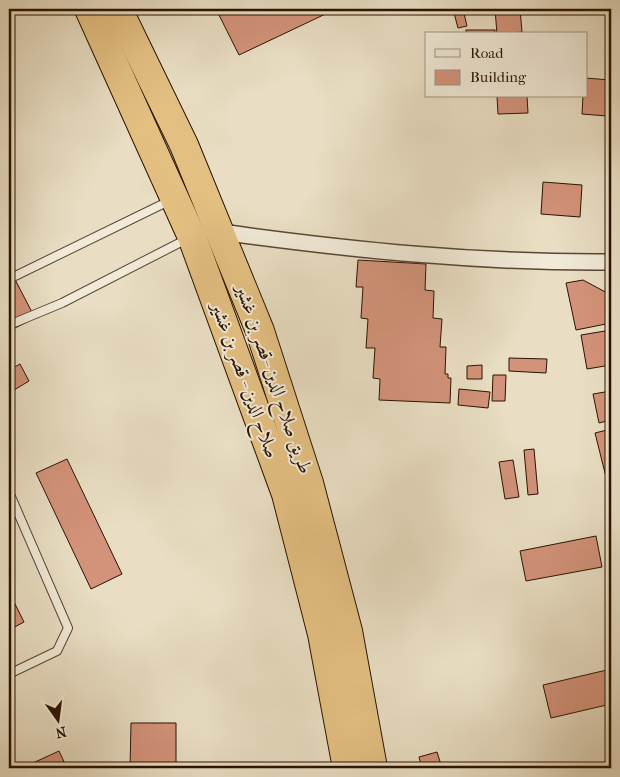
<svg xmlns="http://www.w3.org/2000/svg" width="620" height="777" viewBox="0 0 620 777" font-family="'IM FELL French Canon',Amiri,serif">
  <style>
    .building { fill: #d3937a; stroke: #2a1300 }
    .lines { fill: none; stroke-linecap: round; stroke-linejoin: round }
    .lane-casing { stroke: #5a4631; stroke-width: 10 }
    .street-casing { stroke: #5a4631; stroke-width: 18 }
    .highway-casing { stroke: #2a1300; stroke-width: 30 }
    .lane { stroke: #f1ead8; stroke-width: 8 }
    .street { stroke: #f1ead8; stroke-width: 15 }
    .highway { stroke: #e4bf82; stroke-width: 28 }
    .labels { text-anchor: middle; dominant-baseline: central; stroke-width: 4; stroke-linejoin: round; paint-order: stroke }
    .street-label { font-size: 19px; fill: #2a1300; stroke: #f1ead8 }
  </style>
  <rect width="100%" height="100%" fill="#e9dec3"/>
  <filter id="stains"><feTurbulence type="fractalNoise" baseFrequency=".004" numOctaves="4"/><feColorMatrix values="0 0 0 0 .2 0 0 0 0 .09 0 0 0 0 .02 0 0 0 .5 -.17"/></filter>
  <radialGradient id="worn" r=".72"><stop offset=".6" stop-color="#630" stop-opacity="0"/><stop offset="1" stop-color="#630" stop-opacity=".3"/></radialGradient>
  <g class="building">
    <path d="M216 9H336L239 55Z"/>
    <path d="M453 9H463L467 26 458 28Z"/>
    <path d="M495 9H520L522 32 497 34Z"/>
    <rect x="466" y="30" width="29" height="4"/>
    <path d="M586 78 610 80 607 116 582 114 583 96H586Z"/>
    <path d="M497 96H527L528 113 498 114Z"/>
    <path d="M543 182 582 185 580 217 541 214Z"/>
    <path d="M358 260 426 264 425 290 434 291 433 318 442 319 440 347H446L445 374H448V378H451L450 403 379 400 380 379 373 378 375 348H366L368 319 361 318 363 287H356Z"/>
    <path d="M9 268 35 318 9 331Z"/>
    <path d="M583 280 611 295V323L576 330 566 283Z"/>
    <path d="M611 330V365L587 369 581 335Z"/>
    <path d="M509 358 547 359 546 373 509 371Z"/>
    <path d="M20 364 29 381 9 393V370Z"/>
    <path d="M482 365V379H467V366Z"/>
    <path d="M493 375H506L505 401H492Z"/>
    <path d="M459 389 490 392 488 408 458 405Z"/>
    <path d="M611 391V420L599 423 593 394Z"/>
    <path d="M611 429V479L607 481 595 433Z"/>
    <path d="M534 449 538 494 528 495 524 450Z"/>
    <path d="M67 459 122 574 91 589 36 473Z"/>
    <path d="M513 460 519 497 505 499 499 462Z"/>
    <path d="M596 536 602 567 526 581 520 551Z"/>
    <path d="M611 579V599L607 580Z"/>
    <path d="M9 592 24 622 9 630Z"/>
    <path d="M611 669V704L551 718 543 685Z"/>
    <path d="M131 723H176V768H130Z"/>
    <path d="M59 751 67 768H22Z"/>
    <path d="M437 752 442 768H422L419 757Z"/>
    <path d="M9 755 15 768H9Z"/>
  </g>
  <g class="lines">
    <g class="lane-casing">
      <g id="lane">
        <path d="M9 279 169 201"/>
        <path d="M9 325 62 303 187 239"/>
        <path d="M9 492 68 628 57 651 9 674"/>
      </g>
    </g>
    <g class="street-casing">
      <path id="street" d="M221 232C351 250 480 263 611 262"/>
    </g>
    <g class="highway-casing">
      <g id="highway">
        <path d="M89 9 192 237 286 494 322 634 347 768"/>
        <path d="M118 9 184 145 260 331 309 483 348 631 373 768"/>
      </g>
    </g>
    <use href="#lane" class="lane"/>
    <use href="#street" class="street"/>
    <use href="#highway" class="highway"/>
  </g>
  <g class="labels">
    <g class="street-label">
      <text transform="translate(274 379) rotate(71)">طريق صلاح الدين -قصر بن غشير</text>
      <text transform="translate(245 380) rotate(70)">صلاح الدين - قصر بن غشير</text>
    </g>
  </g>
  <rect width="620" height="777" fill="none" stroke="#e9dec3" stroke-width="30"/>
  <rect x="10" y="10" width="600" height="757" fill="none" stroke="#2a1300" stroke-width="2.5"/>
  <rect x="15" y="15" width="590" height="747" fill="none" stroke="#2a1300"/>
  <rect x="425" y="32" width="162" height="65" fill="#f1ead8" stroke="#a19482"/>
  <rect x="435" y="49" width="25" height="8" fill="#f1ead8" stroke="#a19482"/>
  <text x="470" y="58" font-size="15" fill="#2a1300">Road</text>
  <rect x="435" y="70" width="25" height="15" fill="#d3937a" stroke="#a19482"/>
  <text x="470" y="82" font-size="15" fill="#2a1300">Building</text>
  <g transform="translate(58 720) rotate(166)" stroke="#f1ead8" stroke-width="4" paint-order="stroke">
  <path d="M0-4L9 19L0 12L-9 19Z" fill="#2a1300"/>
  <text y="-8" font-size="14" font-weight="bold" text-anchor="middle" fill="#2a1300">N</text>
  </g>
  <rect width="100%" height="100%" filter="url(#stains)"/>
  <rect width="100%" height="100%" fill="url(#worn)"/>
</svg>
